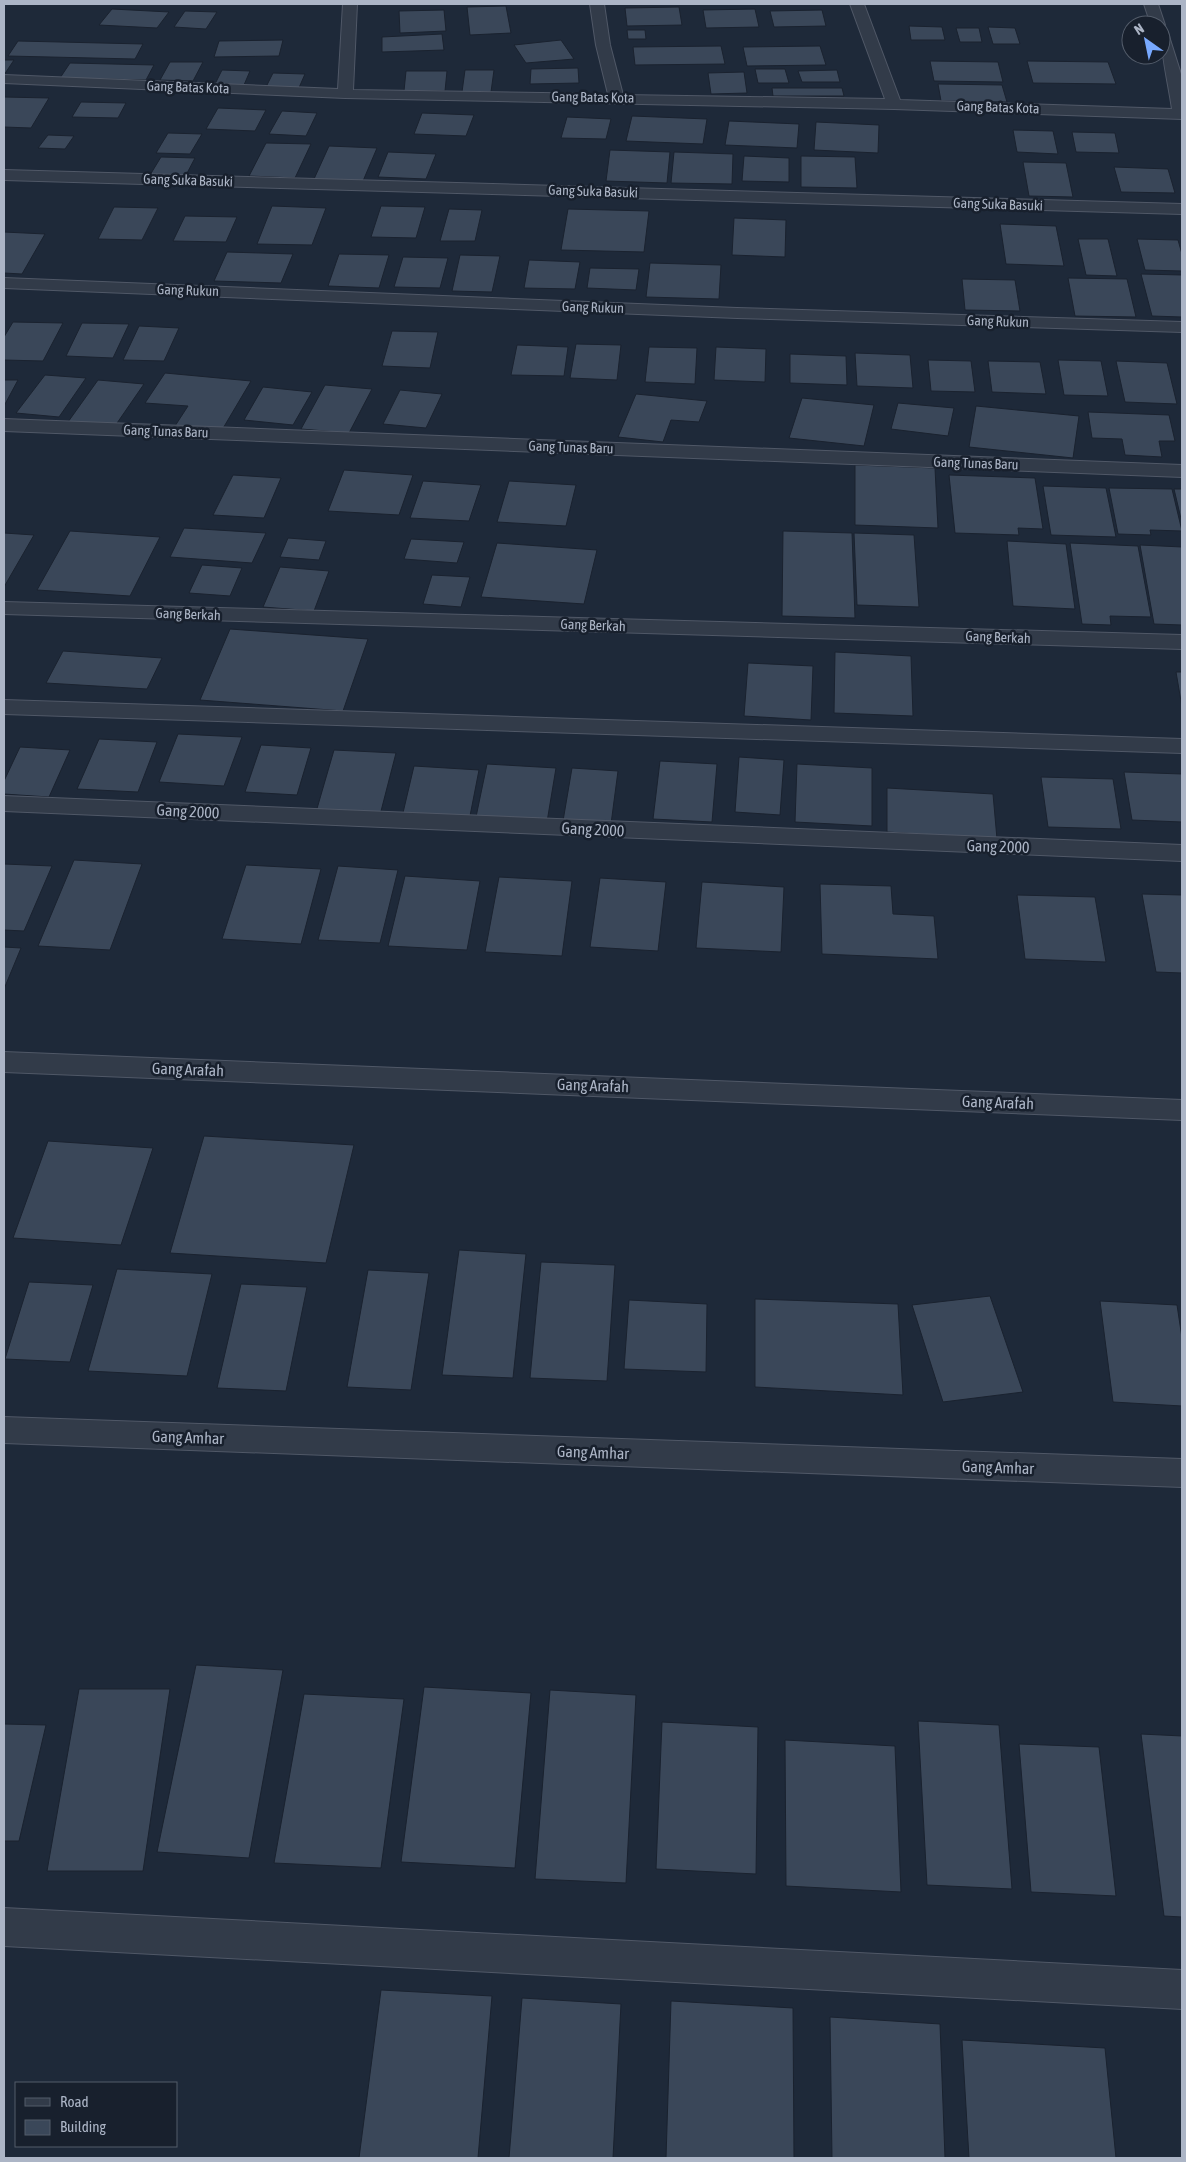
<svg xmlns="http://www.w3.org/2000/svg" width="1186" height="2162" viewBox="0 0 1186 2162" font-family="'Asap Condensed',sans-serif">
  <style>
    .building { fill: #3a4759; stroke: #1a222f }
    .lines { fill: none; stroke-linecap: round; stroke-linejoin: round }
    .minor-casing { stroke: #505867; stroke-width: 2 }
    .minor { fill: #323b49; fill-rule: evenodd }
    .labels { text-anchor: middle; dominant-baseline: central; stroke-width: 5; stroke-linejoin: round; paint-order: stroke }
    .far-street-label { font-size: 14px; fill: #acb5c6; stroke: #18202d }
    .street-label { font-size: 16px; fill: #acb5c6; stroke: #18202d }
  </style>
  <rect width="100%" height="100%" fill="#1e2939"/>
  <g class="building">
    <path d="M506 6 511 33 470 35 467 7Z"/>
    <path d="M679 7 682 25 627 26 625 8Z"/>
    <path d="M112 9 169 12 157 28 99 25Z"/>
    <path d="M755 9 759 27 706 28 703 10Z"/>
    <path d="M444 10 446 31 400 33 399 11Z"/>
    <path d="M822 10 826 26 774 27 770 11Z"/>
    <path d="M185 11 217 12 206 29 174 27Z"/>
    <path d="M909 26 942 27 945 40H911Z"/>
    <path d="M988 27 1015 28 1020 44H993Z"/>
    <path d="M956 28H979L982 42H960Z"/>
    <path d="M627 30H645L646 39H628Z"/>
    <path d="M442 34 444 50 382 52V37Z"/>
    <path d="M283 40 279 56 214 57 219 41Z"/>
    <path d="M561 40 574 59 526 63 514 45Z"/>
    <path d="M18 41 143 44 135 59 8 56Z"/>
    <path d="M721 46 725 64 635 65 633 47Z"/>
    <path d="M820 46 826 65 747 66 743 47Z"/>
    <path d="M4 60H14L4 75Z"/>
    <path d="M930 61 998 62 1003 82 934 81Z"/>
    <path d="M1027 61 1108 62 1116 84 1033 83Z"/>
    <path d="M170 62H203L193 81 160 80Z"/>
    <path d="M70 63 154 65 146 80 60 78Z"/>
    <path d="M578 68 579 83 530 84 531 69Z"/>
    <path d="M755 69H785L789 83H758Z"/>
    <path d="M222 70 250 71 244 85 215 84Z"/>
    <path d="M465 70H494L491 92H462Z"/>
    <path d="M837 70 840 82H802L798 71Z"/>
    <path d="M406 71H447L445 91H404Z"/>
    <path d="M744 72 747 93 711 94 708 73Z"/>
    <path d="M273 73 305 74 298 90 265 89Z"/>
    <path d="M938 84 1002 85 1007 102 941 101Z"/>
    <path d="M772 88H842L844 96H773Z"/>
    <path d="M4 97 49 98 31 128 4 127Z"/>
    <path d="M81 102 126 103 118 118 72 117Z"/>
    <path d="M218 108 266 110 255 131 206 129Z"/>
    <path d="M282 111 317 113 306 136 269 134Z"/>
    <path d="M422 113 474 115 466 136 414 134Z"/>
    <path d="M632 116 707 119 703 144 626 141Z"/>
    <path d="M567 117 611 119 606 139 561 138Z"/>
    <path d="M729 121 799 124 797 148 725 145Z"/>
    <path d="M816 122 879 125 878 153 814 150Z"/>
    <path d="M1013 130 1053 131 1058 154 1017 152Z"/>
    <path d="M1072 132 1115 133 1119 153 1076 152Z"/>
    <path d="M168 133 202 134 190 154 156 153Z"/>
    <path d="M48 135 74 136 65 149 38 148Z"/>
    <path d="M266 143 311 144 295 178 249 176Z"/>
    <path d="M329 146 377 148 363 181 314 179Z"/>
    <path d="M610 150 670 152 667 183 606 181Z"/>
    <path d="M388 152 436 154 426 179 378 177Z"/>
    <path d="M674 152 733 154 732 184 671 183Z"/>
    <path d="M744 156 789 158V182L742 181Z"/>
    <path d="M801 156 855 157 857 188 801 187Z"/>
    <path d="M161 157 195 158 185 177 150 175Z"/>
    <path d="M1023 162 1066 163 1073 197 1029 196Z"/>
    <path d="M1114 167 1168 169 1175 193 1121 192Z"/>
    <path d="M272 206 326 208 312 245 257 244Z"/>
    <path d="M381 206 425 207 416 238 371 237Z"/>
    <path d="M114 207 158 208 142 240 98 239Z"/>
    <path d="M449 209 482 210 475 241H440Z"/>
    <path d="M568 209 649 211 644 252 561 250Z"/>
    <path d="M185 216 237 217 226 242 173 241Z"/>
    <path d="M734 218 786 220 785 257 732 255Z"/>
    <path d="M1000 224 1056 226 1064 266 1006 264Z"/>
    <path d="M4 232 45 234 22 274 4 273Z"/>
    <path d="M1078 239H1108L1117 276 1086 275Z"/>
    <path d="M1137 239 1178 240 1182 254V271L1145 270Z"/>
    <path d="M227 252 293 254 281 283 214 281Z"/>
    <path d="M339 254 389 255 379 288 328 286Z"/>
    <path d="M460 255 500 256 492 292 452 291Z"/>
    <path d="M403 257 448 258 440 288 394 287Z"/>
    <path d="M529 260 580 262 575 289 524 288Z"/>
    <path d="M650 263 721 265 719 299 646 297Z"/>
    <path d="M590 268 639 269 636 290 587 288Z"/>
    <path d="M1141 274 1182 275V317L1152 316Z"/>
    <path d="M1068 278 1127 279 1136 317 1075 316Z"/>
    <path d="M962 279 1015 280 1020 311 965 310Z"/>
    <path d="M13 322 63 323 43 361 4 360V337Z"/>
    <path d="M82 323 129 324 113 358 66 356Z"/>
    <path d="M139 326 179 328 164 361 123 360Z"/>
    <path d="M392 331 438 332 430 368 382 366Z"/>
    <path d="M576 344 621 345 617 380 570 378Z"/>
    <path d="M517 345 568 347 564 376 511 375Z"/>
    <path d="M649 347 697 348 695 384 645 382Z"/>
    <path d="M716 347 766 349 765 382 714 380Z"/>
    <path d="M855 353 910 355 913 388 857 386Z"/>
    <path d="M790 354 846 356 847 385 790 383Z"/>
    <path d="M928 360 971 361 975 392 931 391Z"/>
    <path d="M1058 360 1101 361 1108 396 1064 395Z"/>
    <path d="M988 361 1040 362 1046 394 992 392Z"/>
    <path d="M1116 361 1167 363 1177 404 1125 402Z"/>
    <path d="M165 373 251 381 222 430 175 426 188 406 145 403Z"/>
    <path d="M45 375 86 378 59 417 16 413Z"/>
    <path d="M4 380H18L4 406Z"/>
    <path d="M98 380 144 384 115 426 68 422Z"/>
    <path d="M325 385 372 389 349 433 301 429Z"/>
    <path d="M263 387 312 392 293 425 244 420Z"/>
    <path d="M400 390 442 394 426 428 383 424Z"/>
    <path d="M636 394 707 401 699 422 671 420 663 442 618 437Z"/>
    <path d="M802 398 874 405 864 446 789 438Z"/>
    <path d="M898 403 954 408 948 436 891 429Z"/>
    <path d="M976 406 1079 416 1073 458 969 447Z"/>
    <path d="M1088 412 1169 415 1175 441H1159L1162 457 1125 455 1122 439 1092 438Z"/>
    <path d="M855 465 935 468 938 528 855 525Z"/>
    <path d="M344 470 413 475 399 515 328 511Z"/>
    <path d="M233 475 281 478 264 518 213 515Z"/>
    <path d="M949 475 1035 478 1043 529 1018 528 1019 535 955 533Z"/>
    <path d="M423 481 481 485 469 521 410 518Z"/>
    <path d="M509 481 576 485 566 526 497 522Z"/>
    <path d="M1043 486 1106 488 1116 537 1051 535Z"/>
    <path d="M1109 488 1172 489 1182 531 1150 530 1151 535 1118 534Z"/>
    <path d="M1174 489H1182V523Z"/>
    <path d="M184 528 266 533 252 563 170 557Z"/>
    <path d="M70 531 160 537 130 596 37 590Z"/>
    <path d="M783 531 852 533 855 618 782 616Z"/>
    <path d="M4 533 34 535 4 587Z"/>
    <path d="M854 533 914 535 919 607 857 605Z"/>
    <path d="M288 538 326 541 319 560 280 557Z"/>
    <path d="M411 539 464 542 457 563 404 559Z"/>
    <path d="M1007 541 1066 544 1075 609 1013 606Z"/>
    <path d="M497 543 597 550 584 604 481 597Z"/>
    <path d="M1070 543 1138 546 1151 617 1110 616 1111 625 1082 624Z"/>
    <path d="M1140 545 1182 547V625L1154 624Z"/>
    <path d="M202 565 242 568 230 596 189 593Z"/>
    <path d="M280 567 329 571 314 611 263 607Z"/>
    <path d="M432 575 470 577 461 607 423 604Z"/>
    <path d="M230 629 368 639 343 711 200 700Z"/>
    <path d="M63 651 162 658 147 689 46 683Z"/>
    <path d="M835 652 911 656 913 716 834 713Z"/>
    <path d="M748 663 813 666 811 720 744 716Z"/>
    <path d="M1176 672H1182V707Z"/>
    <path d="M178 734 242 737 224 786 159 782Z"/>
    <path d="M99 739 157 742 138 792 77 789Z"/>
    <path d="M261 745 311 748 297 795 245 792Z"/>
    <path d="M20 747 70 750 49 797 4 794V781Z"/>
    <path d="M334 750 396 753 380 815 316 812Z"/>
    <path d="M739 757 784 760 780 815 735 812Z"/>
    <path d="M660 761 717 764 712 822 653 819Z"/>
    <path d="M487 764 556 768 547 822 476 817Z"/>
    <path d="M797 764 872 768V826L795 822Z"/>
    <path d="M414 766 479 770 469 821 402 817Z"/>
    <path d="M572 768 618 771 611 824 563 821Z"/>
    <path d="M1124 772 1182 774V822L1132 820Z"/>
    <path d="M1041 777 1113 779 1121 829 1048 827Z"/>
    <path d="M887 788 993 794 997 839 887 832Z"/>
    <path d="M74 860 142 864 110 950 38 946Z"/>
    <path d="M4 864 52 866 24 931 4 930Z"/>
    <path d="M246 865 321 869 301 944 222 939Z"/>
    <path d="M338 866 398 870 380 943 318 940Z"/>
    <path d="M405 876 480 881 467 950 388 946Z"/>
    <path d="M499 877 572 881 562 956 485 952Z"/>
    <path d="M600 878 666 882 658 951 590 947Z"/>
    <path d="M702 882 784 887 781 952 696 948Z"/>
    <path d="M820 884 891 886 893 914 934 916 938 959 822 954Z"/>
    <path d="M1142 894 1182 895V973L1156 972Z"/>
    <path d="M1017 895 1095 897 1106 962 1025 959Z"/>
    <path d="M4 947 21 948 4 989Z"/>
    <path d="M204 1136 354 1145 326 1263 170 1253Z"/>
    <path d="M48 1141 153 1148 121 1245 13 1238Z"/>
    <path d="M459 1250 526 1254 513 1378 442 1375Z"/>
    <path d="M541 1262 615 1265 607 1381 530 1378Z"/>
    <path d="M117 1269 212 1274 187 1376 88 1371Z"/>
    <path d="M368 1270 429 1273 411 1390 347 1387Z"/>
    <path d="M29 1282 93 1285 70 1362 5 1359Z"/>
    <path d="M241 1284 307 1287 286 1391 217 1388Z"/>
    <path d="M990 1296 1023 1392 943 1402 912 1305Z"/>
    <path d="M755 1299 898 1304 903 1395 755 1387Z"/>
    <path d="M629 1300 707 1304 706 1372 624 1369Z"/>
    <path d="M1100 1301 1177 1305 1182 1338V1406L1113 1402Z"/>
    <path d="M196 1665 283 1670 249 1858 157 1852Z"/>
    <path d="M424 1687 531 1693 515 1868 401 1862Z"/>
    <path d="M79 1689H170L143 1871H47Z"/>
    <path d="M550 1690 636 1695 626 1883 535 1879Z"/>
    <path d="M304 1694 404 1699 381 1868 274 1863Z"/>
    <path d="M918 1721 999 1725 1012 1889 927 1885Z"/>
    <path d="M662 1722 758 1727 756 1874 656 1869Z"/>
    <path d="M4 1724 46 1725 19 1841H4Z"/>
    <path d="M1141 1734 1182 1736V1917L1164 1916Z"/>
    <path d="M785 1740 895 1746 901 1892 786 1886Z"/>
    <path d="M1019 1744 1099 1747 1116 1896 1031 1892Z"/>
    <path d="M381 1990 492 1996 478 2158H359Z"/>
    <path d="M522 1998 621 2004 613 2158H509Z"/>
    <path d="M671 2001 793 2008 794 2158H666Z"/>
    <path d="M830 2017 940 2024 945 2158H832Z"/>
    <path d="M962 2040 1105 2048 1116 2158H969Z"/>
  </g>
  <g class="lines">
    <g class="minor-casing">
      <g id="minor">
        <path d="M343 4H357L353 90 608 94 596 45 590 4H604L610 45 623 95 885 99 850 4H864L900 100 1172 109C1168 81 1161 56 1161 29L1168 33 1181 74 1182 119 894 109 345 98 4 83V75L338 89Z"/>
        <path d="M1144 4H1158L1165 25 1163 28H1161V25H1151Z"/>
        <path d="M4 170 1182 204V214L4 180Z"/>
        <path d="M4 278 737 308 1182 322V332L737 318 4 288Z"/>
        <path d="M4 419 1182 465V477L4 431Z"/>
        <path d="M4 602 1182 635V649L4 614Z"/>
        <path d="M4 700 1182 739V753L4 714Z"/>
        <path d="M4 796 1182 845V861L4 811Z"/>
        <path d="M4 1052 1182 1100V1120L4 1072Z"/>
        <path d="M4 1417 1182 1459V1487L4 1443Z"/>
        <path d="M4 1908 1182 1970V2009L4 1946Z"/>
      </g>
    </g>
    <use href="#minor" class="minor"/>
  </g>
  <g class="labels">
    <g class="far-street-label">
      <text transform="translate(188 87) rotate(2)">Gang Batas Kota</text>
      <text transform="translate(593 97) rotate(1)">Gang Batas Kota</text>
      <text transform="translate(998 107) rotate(2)">Gang Batas Kota</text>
      <text transform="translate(188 180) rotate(2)">Gang Suka Basuki</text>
      <text transform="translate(593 191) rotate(2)">Gang Suka Basuki</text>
      <text transform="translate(998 204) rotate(2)">Gang Suka Basuki</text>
      <text transform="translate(188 290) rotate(2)">Gang Rukun</text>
      <text transform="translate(593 307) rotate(2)">Gang Rukun</text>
      <text transform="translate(998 321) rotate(2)">Gang Rukun</text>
      <text transform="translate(166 431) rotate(2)">Gang Tunas Baru</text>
      <text transform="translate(571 447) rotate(2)">Gang Tunas Baru</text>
      <text transform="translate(976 463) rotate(2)">Gang Tunas Baru</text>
      <text transform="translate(188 614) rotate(2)">Gang Berkah</text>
      <text transform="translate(593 625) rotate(2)">Gang Berkah</text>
      <text transform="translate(998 637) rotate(2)">Gang Berkah</text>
    </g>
    <g class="street-label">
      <text transform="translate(188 811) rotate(3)">Gang 2000</text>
      <text transform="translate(593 829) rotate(3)">Gang 2000</text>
      <text transform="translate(998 846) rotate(2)">Gang 2000</text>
      <text transform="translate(188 1069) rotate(2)">Gang Arafah</text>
      <text transform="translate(593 1085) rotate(2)">Gang Arafah</text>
      <text transform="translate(998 1102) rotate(2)">Gang Arafah</text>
      <text transform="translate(188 1437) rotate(2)">Gang Amhar</text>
      <text transform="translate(593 1452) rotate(2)">Gang Amhar</text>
      <text transform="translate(998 1467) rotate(2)">Gang Amhar</text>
    </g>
  </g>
  <rect width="1186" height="2162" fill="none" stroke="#acb5c6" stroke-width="10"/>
  <rect x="15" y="2082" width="162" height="65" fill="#18202d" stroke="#535c6a"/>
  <rect x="25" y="2098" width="25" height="8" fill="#323b49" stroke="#535c6a"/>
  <text x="60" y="2107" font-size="15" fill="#acb5c6">Road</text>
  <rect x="25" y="2120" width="25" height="15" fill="#3a4759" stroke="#535c6a"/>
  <text x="60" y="2132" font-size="15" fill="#acb5c6">Building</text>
  <g transform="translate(1146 40) rotate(327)"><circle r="24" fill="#18202d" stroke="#535c6a"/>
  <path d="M0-4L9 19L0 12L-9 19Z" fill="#78a9ff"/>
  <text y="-8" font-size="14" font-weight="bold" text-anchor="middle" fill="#acb5c6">N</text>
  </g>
</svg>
